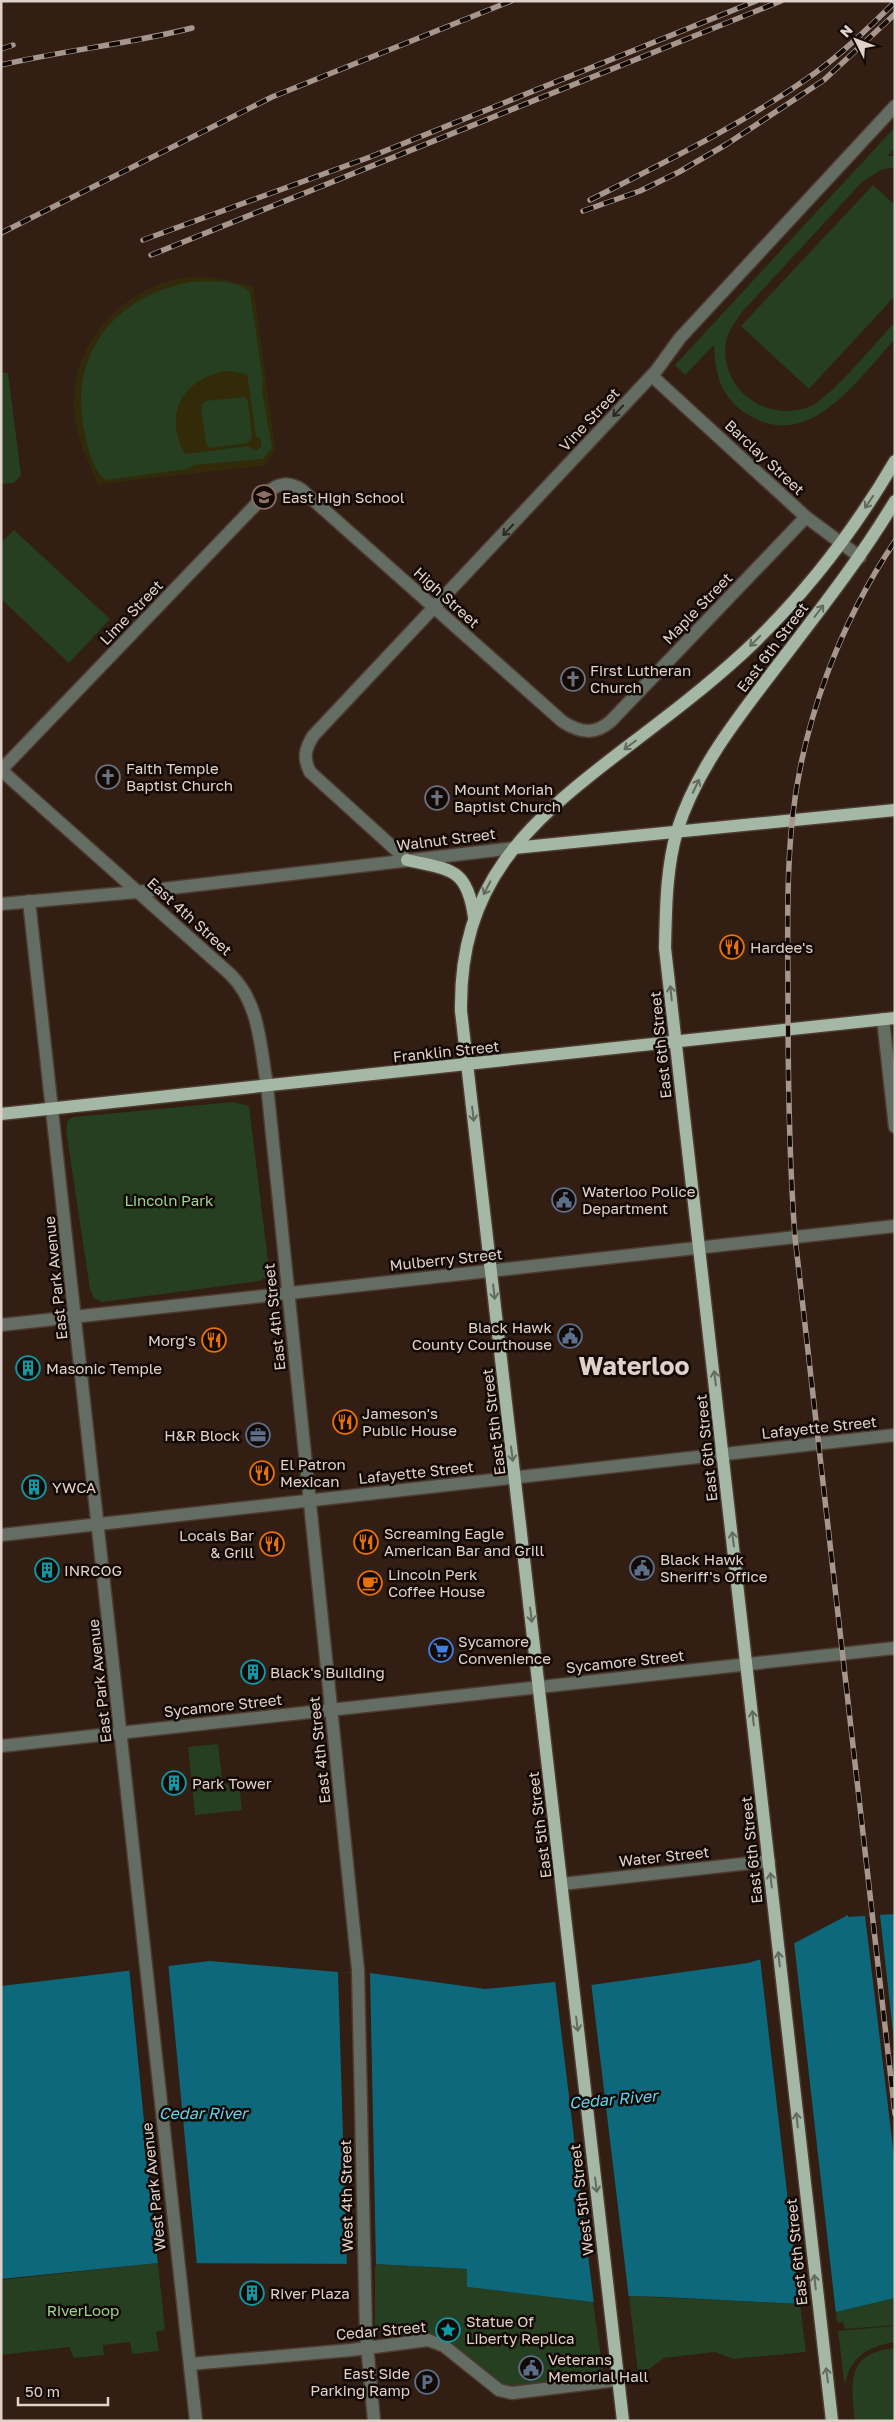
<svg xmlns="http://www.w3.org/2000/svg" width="896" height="2422" viewBox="0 0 896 2422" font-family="'Golos Text',sans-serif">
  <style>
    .green { fill: #253f20 }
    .sand { fill: #322a09; fill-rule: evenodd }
    .water { fill: #0c687a }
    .pier { fill: #321e12 }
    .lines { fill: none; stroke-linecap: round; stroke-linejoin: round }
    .minor-casing { stroke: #4e3b2f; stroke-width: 15 }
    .major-casing { stroke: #4e3b2f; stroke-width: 15 }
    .minor { stroke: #646d64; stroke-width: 12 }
    .major { stroke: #a5b8a6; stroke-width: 12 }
    .rail-casing { stroke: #a6968d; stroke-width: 5.5 }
    .rail { stroke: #130a06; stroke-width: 4; stroke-dasharray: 11; stroke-linecap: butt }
    .oneway { stroke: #2b2822 }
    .oneway2 { stroke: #636a5e }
    .labels { text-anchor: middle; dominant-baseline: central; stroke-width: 5; stroke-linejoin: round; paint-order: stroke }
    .street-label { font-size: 15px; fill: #e0d2ca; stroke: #130a06 }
    .poi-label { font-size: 15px; fill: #e0d2ca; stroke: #130a06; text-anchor: start }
    .park-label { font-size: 15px; fill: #9bd590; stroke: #130a06 }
    .water-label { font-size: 16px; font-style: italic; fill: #5fd4ef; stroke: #130a06 }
    .town-label { font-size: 25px; font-weight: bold; fill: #e0d2ca; stroke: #130a06 }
  </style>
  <rect width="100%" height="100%" fill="#321e12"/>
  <g class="green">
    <path d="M895 127V148L887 156H895V167L881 170 862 182 742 312C736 321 728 331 726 342 719 390 768 424 811 406 832 396 876 342 895 322V339C858 379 809 454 747 414 721 398 715 374 714 345L685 375 675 365Z"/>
    <path d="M873 185 895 205V296L809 389 741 326Z"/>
    <path d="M189 277H208L253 286 275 450 264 465 98 484C89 461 76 437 74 412 70 343 124 286 189 277Z"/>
    <path d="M1 372 8 373 21 475 14 483 1 484Z"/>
    <path d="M14 530 110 619 69 663 1 599V543Z"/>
    <path d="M233 1102 249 1106 269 1269 267 1277 259 1281 102 1302 94 1298 90 1289 66 1130 68 1120 73 1117Z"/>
    <path d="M218 1744 222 1779 234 1791H240L242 1810 195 1815 188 1747Z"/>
    <path d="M158 2263 165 2330 156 2332 159 2351 132 2354 130 2342 103 2345 104 2355 74 2358 69 2347 1 2355V2280Z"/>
    <path d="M375 2264 467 2269V2287L593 2302 603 2371 596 2378 506 2386C481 2374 459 2341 432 2335 416 2331 383 2347 375 2327Z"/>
    <path d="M629 2296 800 2304 806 2352 733 2359 715 2352 664 2358 645 2372 638 2373Z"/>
    <path d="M895 2298V2325L845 2329 843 2322 837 2323 836 2312Z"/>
    <path d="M895 2326V2342C868 2346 848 2358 845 2387L838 2331Z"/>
    <path d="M895 2348V2421H855C851 2382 846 2353 895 2348Z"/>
  </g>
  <g class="sand">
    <path d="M189 277H208L253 286 275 450 264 465 98 484C89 461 76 437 74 412 70 343 124 286 189 277ZM190 282C207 281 237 279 250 292L263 380 262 390 272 448 263 459 194 465 188 469 106 480C93 471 88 449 85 435 67 356 113 297 190 282Z"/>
    <path d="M228 371 247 374 256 436 261 440V447L256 451 248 446 185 454C162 413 184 377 228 371ZM244 397 248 401 252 437 247 443 210 448 206 444 201 406 205 401Z"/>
  </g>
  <path class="water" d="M895 1914V2298L836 2312 800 2304 663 2297 629 2296 593 2302 467 2287V2269L375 2264 158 2263 1 2279V1986L210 1961 338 1972 370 1973 485 1989 555 1982 591 1985 748 1963 768 1957 848 1915V1917Z"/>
  <g class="pier">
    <path d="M880 1915 895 2051V2164L865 1916Z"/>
    <path d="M794 1942 836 2314 800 2306 760 1958Z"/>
    <path d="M168 1962 197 2265H158L129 1967Z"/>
    <path d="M338 1972 370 1973 376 2266 347 2268Z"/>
    <path d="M555 1980 591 1982 629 2299 594 2304Z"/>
  </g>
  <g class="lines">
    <g class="minor-casing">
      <g id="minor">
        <path d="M652 376 806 517 860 557"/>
        <path d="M1 770 230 974C260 1003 260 1046 267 1085L358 1970 366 2334 374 2421"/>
        <path d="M1 770 267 493C278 482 290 482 302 490L563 722C581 733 595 735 611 721L806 517"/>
        <path d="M407 860 310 772C303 758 305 749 313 736L656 371 680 338 895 106"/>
        <path d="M29 901 196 2421"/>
        <path d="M1 904 137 892 514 848"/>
        <path d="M883 1019 895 1127"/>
        <path d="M1 1325 895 1226"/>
        <path d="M1 1535 895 1435"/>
        <path d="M1 1746 895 1648"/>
        <path d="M562 1884 769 1861"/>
        <path d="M190 2364 351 2350 428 2340 444 2346 499 2390 512 2393 618 2380"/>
      </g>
    </g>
    <g class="major-casing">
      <g id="major">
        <path d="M514 848 895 810"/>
        <path d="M407 860C450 870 467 867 474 917"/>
        <path d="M1 1114 895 1018"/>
        <path d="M623 2421 461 1011C459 884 526 824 619 753 661 721 704 689 743 653 802 598 854 531 895 461"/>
        <path d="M832 2421 665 948C666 909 666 869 677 831 696 770 736 720 774 670 816 615 859 561 895 501"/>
      </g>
    </g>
    <use href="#minor" class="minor"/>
    <use href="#major" class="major"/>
    <g class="rail-casing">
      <g id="rail">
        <path d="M1 49 13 45"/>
        <path d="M1 65C65 50 129 44 192 28"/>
        <path d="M590 200C667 161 745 123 815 73 844 52 869 27 895 2"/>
        <path d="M583 211 640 191 679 172 727 144 824 80 895 14"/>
        <path d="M1 233 272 97 511 1"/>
        <path d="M143 240 370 157 756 1"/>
        <path d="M151 255 781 1"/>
        <path d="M895 541C840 623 802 723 792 822 786 882 788 943 788 1003 788 1081 789 1159 795 1237L895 2114"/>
      </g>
    </g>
    <use href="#rail" class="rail"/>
  </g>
  <defs><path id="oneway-shaft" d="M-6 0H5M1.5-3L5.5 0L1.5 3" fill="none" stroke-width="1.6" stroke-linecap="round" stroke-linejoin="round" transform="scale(1.25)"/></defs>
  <g class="oneway">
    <use href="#oneway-shaft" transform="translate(618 411) rotate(133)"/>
    <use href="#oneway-shaft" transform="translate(508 530) rotate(133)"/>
  </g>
  <g class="oneway2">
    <use href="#oneway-shaft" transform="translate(869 502) rotate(124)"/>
    <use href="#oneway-shaft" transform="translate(819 611) rotate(-53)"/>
    <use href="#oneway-shaft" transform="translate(755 641) rotate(135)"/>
    <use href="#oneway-shaft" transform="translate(630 745) rotate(143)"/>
    <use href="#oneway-shaft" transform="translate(696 786) rotate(-65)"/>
    <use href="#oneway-shaft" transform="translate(487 888) rotate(117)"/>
    <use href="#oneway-shaft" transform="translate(671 993) rotate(-96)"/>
    <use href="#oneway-shaft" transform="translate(473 1114) rotate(83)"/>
    <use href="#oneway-shaft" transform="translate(494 1292) rotate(83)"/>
    <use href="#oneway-shaft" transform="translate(715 1378) rotate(-97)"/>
    <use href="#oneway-shaft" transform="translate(512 1454) rotate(83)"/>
    <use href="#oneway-shaft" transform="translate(733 1539) rotate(-97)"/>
    <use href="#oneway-shaft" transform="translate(531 1615) rotate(83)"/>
    <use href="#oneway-shaft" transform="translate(753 1718) rotate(-96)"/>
    <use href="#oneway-shaft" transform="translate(771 1880) rotate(-96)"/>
    <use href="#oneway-shaft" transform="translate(779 1959) rotate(-96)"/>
    <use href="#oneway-shaft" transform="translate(577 2024) rotate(83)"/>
    <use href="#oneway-shaft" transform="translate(797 2120) rotate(-96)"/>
    <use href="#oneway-shaft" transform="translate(596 2185) rotate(83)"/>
    <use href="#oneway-shaft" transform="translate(815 2282) rotate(-96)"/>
    <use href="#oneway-shaft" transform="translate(827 2375) rotate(-97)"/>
  </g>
  <defs>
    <g id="school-ring" transform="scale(1.25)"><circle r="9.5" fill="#130a06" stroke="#8d6e63" stroke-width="1.5"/><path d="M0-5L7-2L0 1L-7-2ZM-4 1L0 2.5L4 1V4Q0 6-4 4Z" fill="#8d6e63"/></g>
    <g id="church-ring" transform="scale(1.25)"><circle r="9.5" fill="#130a06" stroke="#6b7280" stroke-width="1.5"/><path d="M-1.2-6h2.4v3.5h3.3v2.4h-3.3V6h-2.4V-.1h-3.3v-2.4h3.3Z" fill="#6b7280"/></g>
    <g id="restaurant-ring" transform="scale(1.25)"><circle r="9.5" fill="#130a06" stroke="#e8710a" stroke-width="1.5"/><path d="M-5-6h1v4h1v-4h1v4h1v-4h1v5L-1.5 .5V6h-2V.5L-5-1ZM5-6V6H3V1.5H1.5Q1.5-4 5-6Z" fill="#e8710a"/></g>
    <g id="civic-ring" transform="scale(1.25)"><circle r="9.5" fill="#130a06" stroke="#5c6f8a" stroke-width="1.5"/><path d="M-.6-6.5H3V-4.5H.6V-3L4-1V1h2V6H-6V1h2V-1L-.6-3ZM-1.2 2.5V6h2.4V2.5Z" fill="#5c6f8a"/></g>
    <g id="building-ring" transform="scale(1.25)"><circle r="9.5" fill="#130a06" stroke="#0f9aa8" stroke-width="1.5"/><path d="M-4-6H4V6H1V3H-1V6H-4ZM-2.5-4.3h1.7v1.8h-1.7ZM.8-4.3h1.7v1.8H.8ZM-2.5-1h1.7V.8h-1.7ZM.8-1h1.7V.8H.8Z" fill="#0f9aa8"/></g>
    <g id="office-ring" transform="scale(1.25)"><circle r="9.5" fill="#130a06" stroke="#5c6f8a" stroke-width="1.5"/><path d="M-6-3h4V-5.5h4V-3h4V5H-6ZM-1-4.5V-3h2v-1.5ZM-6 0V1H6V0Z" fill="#5c6f8a"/></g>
    <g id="cafe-ring" transform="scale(1.25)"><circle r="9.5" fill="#130a06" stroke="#e8710a" stroke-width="1.5"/><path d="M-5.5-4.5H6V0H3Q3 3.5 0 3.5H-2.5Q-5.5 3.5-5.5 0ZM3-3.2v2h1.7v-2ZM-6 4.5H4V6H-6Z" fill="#e8710a"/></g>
    <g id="supermarket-ring" transform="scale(1.25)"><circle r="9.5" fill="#130a06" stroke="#3f7fe0" stroke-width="1.5"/><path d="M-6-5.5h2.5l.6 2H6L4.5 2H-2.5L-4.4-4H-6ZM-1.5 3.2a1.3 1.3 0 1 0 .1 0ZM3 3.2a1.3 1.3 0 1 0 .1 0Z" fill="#3f7fe0"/></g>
    <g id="sight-ring" transform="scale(1.25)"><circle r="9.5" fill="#130a06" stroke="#0f9aa8" stroke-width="1.5"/><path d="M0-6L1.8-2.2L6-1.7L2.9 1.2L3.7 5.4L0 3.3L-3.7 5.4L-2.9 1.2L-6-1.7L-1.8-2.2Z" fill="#0f9aa8"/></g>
    <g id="parking-ring" transform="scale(1.25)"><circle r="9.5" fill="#130a06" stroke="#5c6f8a" stroke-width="1.5"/><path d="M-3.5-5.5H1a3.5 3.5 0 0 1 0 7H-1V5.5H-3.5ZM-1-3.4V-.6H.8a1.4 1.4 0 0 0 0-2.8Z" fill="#5c6f8a"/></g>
  </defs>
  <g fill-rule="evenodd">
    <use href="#school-ring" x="264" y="497"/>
    <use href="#church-ring" x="573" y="679"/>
    <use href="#church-ring" x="108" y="777"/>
    <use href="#church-ring" x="437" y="798"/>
    <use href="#restaurant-ring" x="732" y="947"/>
    <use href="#civic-ring" x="564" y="1200"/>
    <use href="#civic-ring" x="570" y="1336"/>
    <use href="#restaurant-ring" x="214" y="1340"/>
    <use href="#building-ring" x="28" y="1368"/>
    <use href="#restaurant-ring" x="345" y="1422"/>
    <use href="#office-ring" x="258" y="1435"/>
    <use href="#restaurant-ring" x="262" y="1473"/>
    <use href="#building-ring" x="34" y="1487"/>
    <use href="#restaurant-ring" x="366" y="1542"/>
    <use href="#restaurant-ring" x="272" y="1544"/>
    <use href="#civic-ring" x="642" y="1568"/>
    <use href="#building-ring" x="47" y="1570"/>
    <use href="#cafe-ring" x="370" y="1583"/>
    <use href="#supermarket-ring" x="441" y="1650"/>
    <use href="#building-ring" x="253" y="1672"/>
    <use href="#building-ring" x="174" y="1783"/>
    <use href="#building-ring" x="252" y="2293"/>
    <use href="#sight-ring" x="448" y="2330"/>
    <use href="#civic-ring" x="531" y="2368"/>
    <use href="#parking-ring" x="427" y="2382"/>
  </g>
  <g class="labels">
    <g class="street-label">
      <text transform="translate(589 419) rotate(-47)">Vine Street</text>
      <text transform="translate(765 457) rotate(43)">Barclay Street</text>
      <text transform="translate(447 597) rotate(42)">High Street</text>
      <text transform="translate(697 608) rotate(-46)">Maple Street</text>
      <text transform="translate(131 612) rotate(-46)">Lime Street</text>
      <text transform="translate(772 647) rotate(-53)">East 6th Street</text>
      <text transform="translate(446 839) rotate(-7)">Walnut Street</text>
      <text transform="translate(190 916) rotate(42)">East 4th Street</text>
      <text transform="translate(660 1045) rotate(-96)">East 6th Street</text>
      <text transform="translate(446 1051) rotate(-6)">Franklin Street</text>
      <text transform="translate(446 1259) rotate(-6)">Mulberry Street</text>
      <text transform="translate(55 1278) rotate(-96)">East Park Avenue</text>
      <text transform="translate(274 1317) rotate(-96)">East 4th Street</text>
      <text transform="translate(493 1422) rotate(-97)">East 5th Street</text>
      <text transform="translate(819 1427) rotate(-6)">Lafayette Street</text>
      <text transform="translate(706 1448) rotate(-96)">East 6th Street</text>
      <text transform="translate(416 1472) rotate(-6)">Lafayette Street</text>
      <text transform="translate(625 1661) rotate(-6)">Sycamore Street</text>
      <text transform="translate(99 1681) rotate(-96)">East Park Avenue</text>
      <text transform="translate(223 1705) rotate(-6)">Sycamore Street</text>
      <text transform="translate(319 1750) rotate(-96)">East 4th Street</text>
      <text transform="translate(539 1825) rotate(-97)">East 5th Street</text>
      <text transform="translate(751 1850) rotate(-96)">East 6th Street</text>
      <text transform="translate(664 1856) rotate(-6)">Water Street</text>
      <text transform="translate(153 2187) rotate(-96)">West Park Avenue</text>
      <text transform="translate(346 2196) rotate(-91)">West 4th Street</text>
      <text transform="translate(581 2200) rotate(-97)">West 5th Street</text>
      <text transform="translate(796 2252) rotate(-96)">East 6th Street</text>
      <text transform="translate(381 2330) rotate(-5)">Cedar Street</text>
    </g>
    <g class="poi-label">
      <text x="282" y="497">East High School</text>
      <text x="590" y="670">First Lutheran<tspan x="590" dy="17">Church</tspan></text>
      <text x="126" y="768">Faith Temple<tspan x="126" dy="17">Baptist Church</tspan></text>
      <text x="454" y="789">Mount Moriah<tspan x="454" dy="17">Baptist Church</tspan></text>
      <text x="750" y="947">Hardee's</text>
      <text x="582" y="1191">Waterloo Police<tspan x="582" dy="17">Department</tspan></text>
      <text x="552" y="1327" text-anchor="end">Black Hawk<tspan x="552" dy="17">County Courthouse</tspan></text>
      <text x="196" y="1340" text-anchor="end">Morg's</text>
      <text x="46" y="1368">Masonic Temple</text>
      <text x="362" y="1413">Jameson's<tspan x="362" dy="17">Public House</tspan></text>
      <text x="240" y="1435" text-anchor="end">H&amp;R Block</text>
      <text x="280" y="1464">El Patron<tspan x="280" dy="17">Mexican</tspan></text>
      <text x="52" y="1487">YWCA</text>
      <text x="384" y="1533">Screaming Eagle<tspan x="384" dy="17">American Bar and Grill</tspan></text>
      <text x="254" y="1535" text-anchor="end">Locals Bar<tspan x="254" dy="17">&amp; Grill</tspan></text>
      <text x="660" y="1559">Black Hawk<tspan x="660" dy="17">Sheriff's Office</tspan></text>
      <text x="64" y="1570">INRCOG</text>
      <text x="388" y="1574">Lincoln Perk<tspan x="388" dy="17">Coffee House</tspan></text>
      <text x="458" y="1641">Sycamore<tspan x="458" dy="17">Convenience</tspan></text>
      <text x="270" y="1672">Black's Building</text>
      <text x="192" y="1783">Park Tower</text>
      <text x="270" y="2293">River Plaza</text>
      <text x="466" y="2321">Statue Of<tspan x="466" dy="17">Liberty Replica</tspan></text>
      <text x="548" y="2359">Veterans<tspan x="548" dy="17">Memorial Hall</tspan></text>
      <text x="410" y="2373" text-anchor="end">East Side<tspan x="410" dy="17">Parking Ramp</tspan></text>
    </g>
    <g class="park-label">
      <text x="169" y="1200">Lincoln Park</text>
      <text x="83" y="2310">RiverLoop</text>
    </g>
    <g class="water-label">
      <text transform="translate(613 2099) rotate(-5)">Cedar River</text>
      <text x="203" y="2113">Cedar River</text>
    </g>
    <g class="town-label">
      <text x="634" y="1365">Waterloo</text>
    </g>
  </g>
  <rect width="896" height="2422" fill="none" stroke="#e0d2ca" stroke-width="5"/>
  <g transform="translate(856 40) rotate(312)" stroke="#130a06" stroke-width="4" paint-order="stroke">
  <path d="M0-4L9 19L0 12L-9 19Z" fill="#e0d2ca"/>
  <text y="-8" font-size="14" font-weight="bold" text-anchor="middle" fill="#e0d2ca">N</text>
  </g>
  <path d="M18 2397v8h90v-8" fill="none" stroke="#e0d2ca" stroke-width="2.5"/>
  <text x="25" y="2397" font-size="15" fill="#e0d2ca" stroke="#130a06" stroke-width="4" paint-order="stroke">50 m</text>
</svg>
